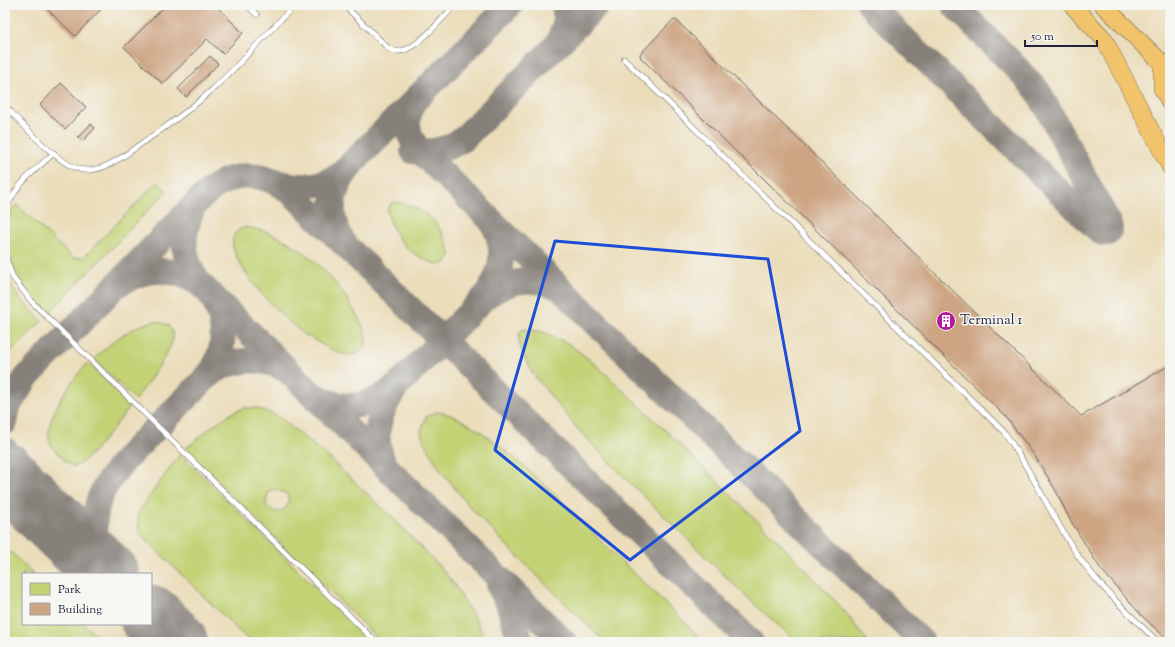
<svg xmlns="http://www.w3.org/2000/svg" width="1175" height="647" viewBox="0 0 1175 647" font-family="'Sorts Mill Goudy',serif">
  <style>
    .green { fill: #c2d274; stroke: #727a58; fill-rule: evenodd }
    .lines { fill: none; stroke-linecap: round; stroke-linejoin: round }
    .taxiway { stroke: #86807a; stroke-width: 26 }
    .runway { stroke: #86807a; stroke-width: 64 }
    .building { fill: #cda583 }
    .service-casing { stroke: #686367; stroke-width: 6 }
    .trunk-casing { stroke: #686367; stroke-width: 18 }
    .service { stroke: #fff; stroke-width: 5 }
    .trunk { stroke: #f1c36a; stroke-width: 17 }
    .marked { fill: none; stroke: #1d4ed8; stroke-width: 3; stroke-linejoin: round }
    .labels { text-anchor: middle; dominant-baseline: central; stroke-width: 3; stroke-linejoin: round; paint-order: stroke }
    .poi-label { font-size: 14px; fill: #22223b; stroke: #f6f6f2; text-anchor: start }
  </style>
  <rect width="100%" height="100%" fill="#f6f6f2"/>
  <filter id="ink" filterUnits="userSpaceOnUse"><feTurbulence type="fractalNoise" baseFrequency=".025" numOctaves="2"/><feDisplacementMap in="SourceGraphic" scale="8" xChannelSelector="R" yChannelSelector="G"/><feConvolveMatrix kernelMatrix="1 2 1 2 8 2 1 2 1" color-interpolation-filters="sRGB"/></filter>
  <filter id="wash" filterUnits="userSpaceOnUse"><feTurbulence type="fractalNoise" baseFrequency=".012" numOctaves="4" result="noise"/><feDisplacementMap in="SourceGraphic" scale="16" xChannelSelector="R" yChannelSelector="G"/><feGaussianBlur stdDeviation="0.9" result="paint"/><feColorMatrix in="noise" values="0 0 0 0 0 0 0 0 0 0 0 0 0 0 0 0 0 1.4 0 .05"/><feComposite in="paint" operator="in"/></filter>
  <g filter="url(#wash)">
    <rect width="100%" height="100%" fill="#ebddba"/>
    <g class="green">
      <path d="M157 182 167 191 48 314C23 289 8 270 8 233 8 222 9 212 16 204L73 258 84 257Z"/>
      <path d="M396 202C423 208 438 219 448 246 449 251 452 255 449 260 442 266 436 264 428 261 404 250 393 236 387 210L391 203Z"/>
      <path d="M246 227C292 233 335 274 356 314 360 322 366 330 366 339 367 343 365 347 362 350 350 362 329 349 318 342 309 337 300 332 293 325 277 312 223 257 234 235 236 230 242 228 246 227Z"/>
      <path d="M5 274 17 295 42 321 5 358Z"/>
      <path d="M155 321 168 325C171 329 174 334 173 339 169 354 145 387 135 400L94 359C112 341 130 327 155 321Z"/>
      <path d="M524 329 544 332 569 344 595 364 659 424 797 560 842 608 868 642H798L763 612 724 575 616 469 576 427 533 374 522 352 519 342V332Z"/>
      <path d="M88 363 131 405C122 417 86 466 73 467 65 461 51 449 49 439 45 418 73 377 88 363Z"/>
      <path d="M244 408H256L268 412 280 418 326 455 395 520 441 568 456 587 477 622 486 642H381L185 449C204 434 221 416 244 408ZM276 489 287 494 289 502 284 510 276 512 268 508 266 503 268 493Z"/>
      <path d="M437 412C481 414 581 521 615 555 645 584 675 612 704 642H605L513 552 468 505 439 468 423 440 421 431 426 417Z"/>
      <path d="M180 454 371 642H250L139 533 138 514 142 507Z"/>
      <path d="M5 546 33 574H23V624H84L103 642H5Z"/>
    </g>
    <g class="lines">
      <g class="taxiway">
        <path d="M870 5 1099 231 1103 233H1107L1110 228 1108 222 1038 91 1011 62 954 5"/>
        <path d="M557 44 565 26V5"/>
        <path d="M412 104C405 123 407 137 421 152L922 642"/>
        <path d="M413 151C432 153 447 150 463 139L597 5"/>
        <path d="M277 182C300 189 319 187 340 175L510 5"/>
        <path d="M193 208C180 235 182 261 200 284L564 642"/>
        <path d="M342 240C327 215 331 190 349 168"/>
        <path d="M123 282C149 266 175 268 200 284"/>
        <path d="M485 297C509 280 533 275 560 288"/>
        <path d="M208 376C226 354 227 324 213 299"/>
        <path d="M318 397C347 413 372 406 397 386L485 297C503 274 507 247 492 222"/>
        <path d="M5 422 8 406 26 378 203 196C234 168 268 170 298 199L751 642"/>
        <path d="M5 450 11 473 22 491"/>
        <path d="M385 466C371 438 378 414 395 389"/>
        <path d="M110 574C76 512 104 480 147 437 168 417 188 396 208 376 231 358 260 356 285 369"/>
        <path d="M499 586 508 603 521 642"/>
      </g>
      <g class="runway">
        <path d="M5 474 107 574"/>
        <path d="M151 617 176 642"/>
      </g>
    </g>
    <g id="blocks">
      <g class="building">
        <path d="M43 5H105L75 36Z"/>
        <path d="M166 5H215L243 33 223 54 207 39 163 84 124 47Z"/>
        <path d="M676 20 1081 416 1170 365V642L1141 615 1100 568 1069 518 1056 491 1035 456 1006 417 641 58 640 54 672 21Z"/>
        <path d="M210 56 218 64 186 97 178 89Z"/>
        <path d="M61 83 86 107 65 129 40 105Z"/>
        <path d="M91 124 95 128 83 141 78 137Z"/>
      </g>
    </g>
  </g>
  <g filter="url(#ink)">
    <use href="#blocks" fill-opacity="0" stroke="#686367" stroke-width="1"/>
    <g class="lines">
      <g class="service-casing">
        <g id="service">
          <path d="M247 5 257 15"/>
          <path d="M344 5 388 48C407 64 442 18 455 5"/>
          <path d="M624 59 1004 432C1033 472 1052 519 1081 560 1103 590 1131 616 1158 642"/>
          <path d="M5 106C23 124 56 163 79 169 101 175 124 156 142 143 166 127 190 110 212 90 241 63 267 33 295 5"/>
          <path d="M5 214C12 187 34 171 54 153"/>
          <path d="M5 257 13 278 32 302 376 642"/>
        </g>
      </g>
      <g class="trunk-casing">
        <g id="trunk">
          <path d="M1072 5 1104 39 1170 167"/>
          <path d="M1103 5 1170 71"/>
          <path d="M1162 63V88L1170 103"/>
        </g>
      </g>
      <use href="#service" class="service"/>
      <use href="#trunk" class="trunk"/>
    </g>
  </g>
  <path class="marked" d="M555 241 768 259 800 431 630 560 495 450Z"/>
  <defs>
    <g id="building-disc" transform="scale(1)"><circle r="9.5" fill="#b5179e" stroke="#f6f6f2"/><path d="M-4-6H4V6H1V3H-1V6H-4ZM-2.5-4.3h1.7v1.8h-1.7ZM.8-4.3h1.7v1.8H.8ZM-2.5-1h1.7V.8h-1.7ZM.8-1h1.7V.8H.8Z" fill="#fff"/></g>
  </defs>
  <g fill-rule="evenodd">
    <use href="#building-disc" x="946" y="321"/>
  </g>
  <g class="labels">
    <g class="poi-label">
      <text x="960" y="321">Terminal 1</text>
    </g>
  </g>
  <rect width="1175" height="647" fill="none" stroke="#f6f6f2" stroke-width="20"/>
  <rect x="22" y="573" width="130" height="52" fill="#f6f6f2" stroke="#a1a1a9"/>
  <rect x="30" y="583" width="20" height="12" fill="#c2d274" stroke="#a1a1a9"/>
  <text x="58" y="593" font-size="12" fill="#22223b">Park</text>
  <rect x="30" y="603" width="20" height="12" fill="#cda583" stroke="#a1a1a9"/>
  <text x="58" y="613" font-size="12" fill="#22223b">Building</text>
  <path d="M1025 40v6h72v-6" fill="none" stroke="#22223b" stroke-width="2"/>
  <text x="1031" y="40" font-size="12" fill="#22223b" stroke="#f6f6f2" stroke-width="3" paint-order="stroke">50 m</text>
</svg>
